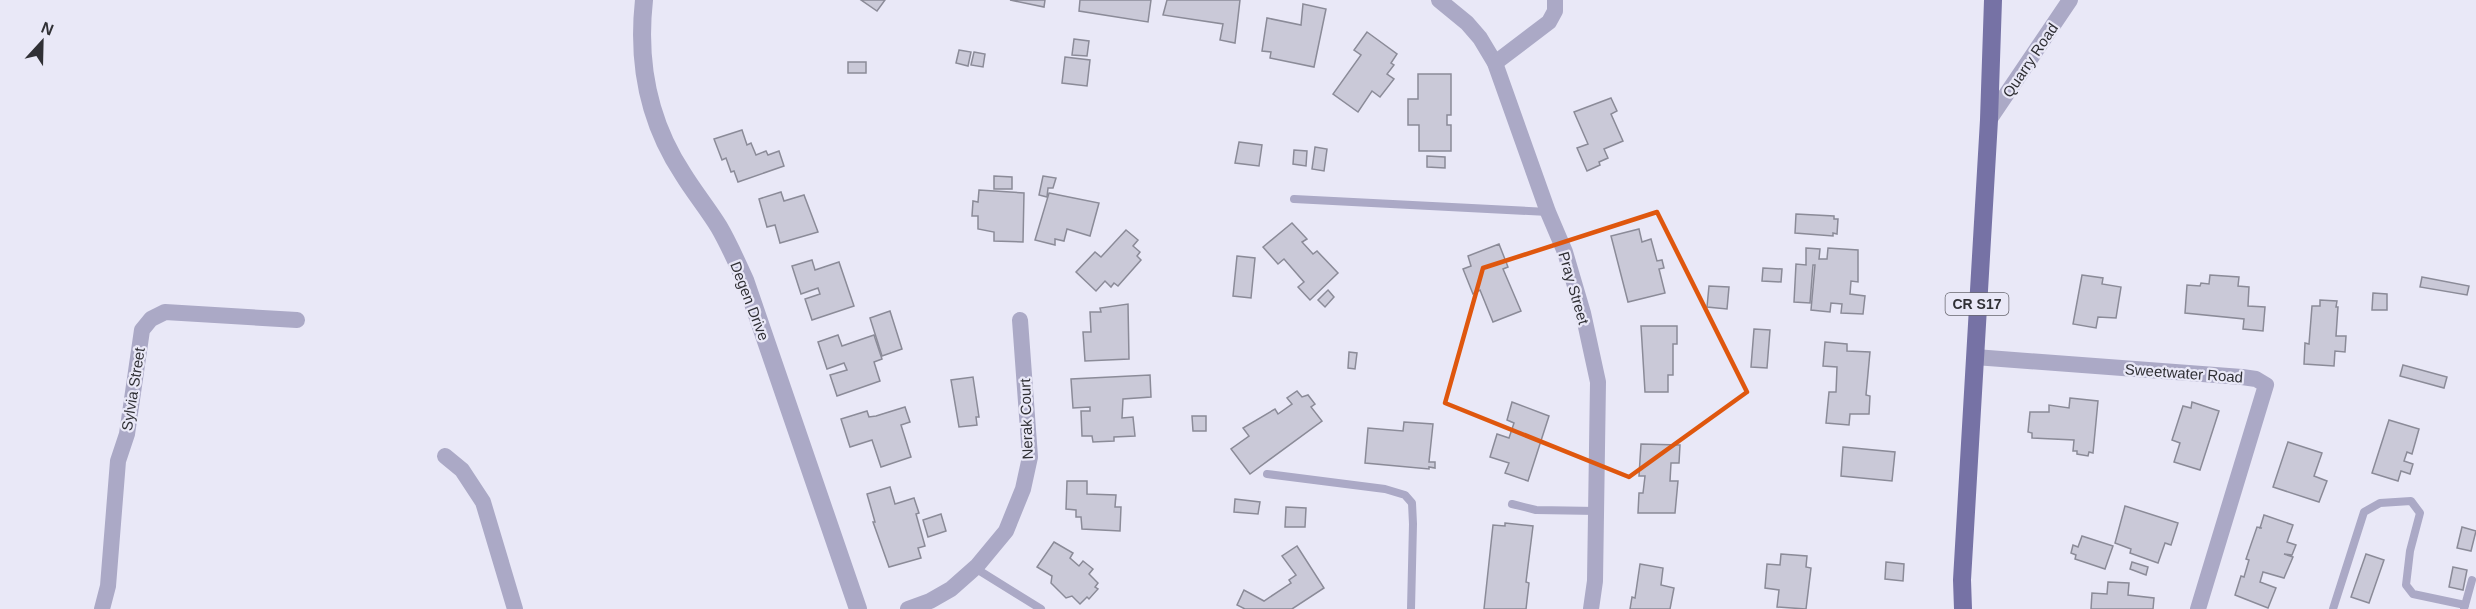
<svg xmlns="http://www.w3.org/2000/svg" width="2476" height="609" viewBox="0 0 2476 609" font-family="Arial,sans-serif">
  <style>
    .building { fill: #cac9d8; stroke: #8b8b98; stroke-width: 1.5 }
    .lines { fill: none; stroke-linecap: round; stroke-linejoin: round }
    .service { stroke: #aba9c6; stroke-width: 8 }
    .minor { stroke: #aba9c6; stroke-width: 16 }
    .tertiary { stroke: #aba9c6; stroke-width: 18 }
    .primary { stroke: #7672a5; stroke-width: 18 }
    .marked { fill: none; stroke: #df570e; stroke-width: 4.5; stroke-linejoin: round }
    .labels { text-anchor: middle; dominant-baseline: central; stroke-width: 4.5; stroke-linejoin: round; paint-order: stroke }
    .shield { fill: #e9e8f7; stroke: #68676f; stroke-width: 1.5 }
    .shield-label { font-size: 14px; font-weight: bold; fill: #303035 }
    .street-label { font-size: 15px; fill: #303035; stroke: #e9e8f7 }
  </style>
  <rect width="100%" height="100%" fill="#e9e8f7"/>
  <g class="building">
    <path d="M861 0H885L877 11Z"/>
    <path d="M1010 0H1045L1044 7Z"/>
    <path d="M1080 0H1151L1148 22 1079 11Z"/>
    <path d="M1167 0H1240L1235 43 1220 40 1223 24 1163 15Z"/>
    <path d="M1303 4 1326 9 1314 67 1270 58 1271 52 1262 51 1267 18 1301 25Z"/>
    <path d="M1367 32 1397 54 1391 63 1394 65 1387 74 1394 79 1380 97 1372 91 1358 112 1333 94 1361 55 1354 50Z"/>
    <path d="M1074 39 1089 41 1087 56 1072 55Z"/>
    <path d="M959 50 971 52 968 66 956 63Z"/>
    <path d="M974 52 985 54 983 67 971 65Z"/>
    <path d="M1065 57 1090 60 1087 86 1062 83Z"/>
    <rect x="848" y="62" width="18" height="11"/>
    <path d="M1418 74H1451V115H1447V125H1451V151H1419V125H1408V99H1418Z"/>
    <path d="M1611 98 1617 111 1611 114 1623 141 1604 149 1608 158 1599 162 1600 165 1587 171 1577 148 1588 144 1574 112Z"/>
    <path d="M742 130 747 145 751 143 756 155 766 151 768 155 779 151 784 166 738 182 734 171 731 172 726 158 722 160 714 139Z"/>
    <path d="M1239 142 1262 145 1259 166 1235 163Z"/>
    <path d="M1315 147 1327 149 1324 171 1312 169Z"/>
    <path d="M1294 150 1307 151 1306 166 1293 164Z"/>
    <path d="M1427 156 1445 157V168L1427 167Z"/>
    <path d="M994 176 1012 177V189H994Z"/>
    <path d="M1043 176 1056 178 1053 188H1048L1047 197 1039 195Z"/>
    <path d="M979 190 1024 193 1023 242 994 241V232L978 229V216H972L973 201 978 202Z"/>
    <path d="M781 192 784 201 804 195 818 232 780 243 775 225 767 227 759 199Z"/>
    <path d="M1049 193 1099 203 1090 236 1067 229 1064 241 1055 239V245L1035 240Z"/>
    <path d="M1796 214 1834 216V219H1838L1837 234 1833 233V236L1795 233Z"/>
    <path d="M1292 223 1307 239 1302 242 1313 254 1317 251 1338 273 1310 300 1298 287 1304 282 1284 259 1278 264 1263 247Z"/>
    <path d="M1639 229 1642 242 1651 239 1657 261 1662 260 1664 268 1659 269 1665 293 1628 302 1611 236Z"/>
    <path d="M1126 230 1138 240 1133 246 1140 252 1137 256 1141 260 1118 286 1114 283 1111 287 1105 281 1096 291 1076 272 1095 252 1101 257Z"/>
    <path d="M1499 244 1508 267 1503 269 1521 311 1493 322 1480 290 1473 294 1463 269 1471 266 1468 256Z"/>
    <path d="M1806 248 1820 249 1819 259H1827L1828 248 1858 250V282L1851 281 1850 294 1865 296 1863 314 1841 313 1842 304 1831 303 1830 312 1811 310 1815 265H1813L1810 303 1794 302 1796 264 1806 265Z"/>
    <path d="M1237 256 1255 258 1251 298 1233 296Z"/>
    <path d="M812 260 815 270 839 262 854 306 812 320 805 299 820 294 818 288 801 294 792 266Z"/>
    <path d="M1763 268 1782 269 1781 282 1762 281Z"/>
    <path d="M2082 275 2103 278 2102 284 2121 287 2116 318 2098 317 2096 328 2073 324Z"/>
    <path d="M2210 275 2239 277 2238 286 2249 287 2248 306 2265 307 2263 331 2243 329 2244 319 2185 313 2187 285 2200 286 2201 283 2209 284Z"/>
    <path d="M2422 277 2469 286 2467 295 2420 287Z"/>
    <path d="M1709 286 1729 287 1727 309 1707 307Z"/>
    <path d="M1328 290 1334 297 1325 307 1318 300Z"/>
    <path d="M2373 293 2387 294V310H2372Z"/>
    <path d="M2320 300 2337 301 2336 307H2338L2336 336H2346L2345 352 2335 351 2334 366 2304 364 2305 343 2309 344 2312 306H2320Z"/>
    <path d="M1128 304 1129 359 1085 361 1083 332H1091L1090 312H1101L1100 308Z"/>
    <path d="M890 311 902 349 882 356 870 318Z"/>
    <path d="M1641 326H1677V344H1673V375H1668V392H1645Z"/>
    <path d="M1754 329 1770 330 1767 368 1751 367Z"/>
    <path d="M838 335 842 346 874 335 882 359 874 362 880 381 837 396 830 375 847 370 844 363 827 369 818 342Z"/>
    <path d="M1825 342 1847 344V351L1870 352 1866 395 1870 396 1869 414H1850L1849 425 1826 423 1829 392H1836L1837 367 1823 366Z"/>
    <path d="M1349 352 1357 353 1355 369 1348 368Z"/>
    <path d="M2403 365 2447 377 2444 388 2400 376Z"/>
    <path d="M1150 375 1151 397 1123 399 1122 418 1133 417 1135 436 1114 437V441L1093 442 1092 436H1082L1081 411H1090V407L1073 408 1071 379Z"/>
    <path d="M973 377 979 417H976L977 425 959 427 951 380Z"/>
    <path d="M1297 391 1302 397 1308 395 1315 404 1311 407 1322 421 1250 474 1231 449 1249 436 1243 428 1275 409 1278 414 1292 404 1287 398Z"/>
    <path d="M2070 398 2098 401 2093 453 2089 452 2088 456 2077 454V451H2073L2074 440 2032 438V433L2028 432 2030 412H2049V405L2069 408Z"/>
    <path d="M1512 402 1549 416 1528 481 1505 473 1509 463 1490 457 1497 434 1509 438 1514 423 1507 420Z"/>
    <path d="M2192 402 2219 411 2200 470 2174 462 2180 443 2172 440 2183 406 2191 408Z"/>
    <path d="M905 407 910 422 901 425 911 457 881 467 872 440 850 447 841 419 867 411 869 417 876 416Z"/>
    <path d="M1192 416H1206V431H1193Z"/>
    <path d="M2389 420 2419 429 2412 454 2407 452 2404 461 2413 464 2410 474 2401 471 2398 481 2372 473Z"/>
    <path d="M1404 422 1433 424 1429 462H1435V468L1429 467V469L1365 463 1368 428 1403 431Z"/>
    <path d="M2288 442 2322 453 2314 476 2327 481 2319 502 2273 487Z"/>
    <path d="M1641 444 1680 445 1679 463H1671L1670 481H1678L1675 513H1638L1639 493H1643L1645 476H1639Z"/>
    <path d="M1843 447 1895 452 1892 481 1841 476Z"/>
    <path d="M1067 481H1087V494L1116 495 1115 507H1121L1120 531 1082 529 1081 517H1076V510L1066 509Z"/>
    <path d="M890 487 895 504 914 498 919 513 916 514 925 546 918 548 921 558 889 567 873 522H875L867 494Z"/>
    <path d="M1235 499 1260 502 1258 514 1234 512Z"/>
    <path d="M2125 506 2178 523 2171 545 2165 543 2158 563 2130 553 2131 549 2115 543Z"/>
    <path d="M1286 507 1306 508 1305 527H1285Z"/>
    <path d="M941 514 946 531 928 537 923 520Z"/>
    <path d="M2264 515 2293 525 2287 542 2296 545 2292 555 2284 554 2293 557 2284 578 2263 572 2260 582 2276 588 2268 608 2235 595 2241 576 2244 577 2249 560 2246 559 2257 527 2262 528H2260Z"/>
    <path d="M1505 523 1533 526 1526 582 1529 583 1526 609H1484L1493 525 1505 526Z"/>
    <path d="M2462 527 2476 531 2471 551 2457 548Z"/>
    <path d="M2082 536 2113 546 2105 569 2075 559 2076 555 2071 553 2073 545 2078 547Z"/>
    <path d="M1054 542 1073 553 1070 558 1079 566 1083 561 1093 569 1089 574 1098 583 1095 587 1098 589 1089 599 1087 597 1080 604 1072 596 1066 598 1051 583 1052 576 1037 567Z"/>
    <path d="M1297 546 1324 588 1292 609H1245L1237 605 1244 590 1264 601 1291 583 1289 580 1296 575 1282 556Z"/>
    <path d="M1781 554 1807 556 1806 567 1811 568 1806 609 1777 607 1779 590 1765 588 1767 564 1780 565Z"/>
    <path d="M2366 554 2384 560 2369 603 2351 597Z"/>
    <path d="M1886 562 1904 564 1903 581 1885 579Z"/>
    <path d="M2132 562 2148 567 2146 575 2130 569Z"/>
    <path d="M1640 564 1663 568 1661 585 1674 588 1670 609H1630L1632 597 1635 598Z"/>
    <path d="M2453 567 2467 570 2463 590 2449 587Z"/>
    <path d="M2108 582 2129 583 2128 595 2154 598 2153 609H2091L2092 593 2107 594Z"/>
  </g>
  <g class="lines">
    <g class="service">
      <path d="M1294 199 1548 212"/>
      <path d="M1267 474 1385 489 1405 495 1412 503 1413 524 1411 609"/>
      <path d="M1512 504 1536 510 1597 511"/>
      <path d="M975 568 1041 609"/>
      <path d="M2333 609 2364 512 2380 503 2411 501 2420 513 2410 551 2406 585 2413 594 2465 605"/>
      <path d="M2464 609 2472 580"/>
    </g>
    <g class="minor">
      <path d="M1439 0 1467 23 1480 38 1495 63 1548 212 1565 252 1583 313 1598 382 1595 581 1591 609"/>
      <path d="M1495 63 1549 22 1555 11V0"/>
      <path d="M1989 120 2070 0"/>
      <path d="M1975 357 2242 377 2256 379 2266 385 2198 609"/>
      <path d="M445 456 462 470 483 502 515 609"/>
      <path d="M102 609 108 586 118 461 127 434 142 330 151 319 165 312 297 320"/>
      <path d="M908 609 930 601 951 589 977 566 1006 531 1023 489 1030 457 1020 320"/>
    </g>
    <path class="tertiary" d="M644 0C637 63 648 121 683 174 694 192 708 209 719 227 729 244 737 263 745 280L858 609"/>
    <path class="primary" d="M1963 609 1962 580 1989 120 1993 0"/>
  </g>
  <path class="marked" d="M1657 212 1747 392 1629 477 1445 403 1483 268Z"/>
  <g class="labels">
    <rect class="shield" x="1945.5" y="293" width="63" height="22" rx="4.5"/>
    <g class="shield-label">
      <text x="1977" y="304">CR S17</text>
    </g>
    <g class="street-label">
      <text transform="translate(2030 60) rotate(-56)">Quarry Road</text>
      <text transform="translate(1574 288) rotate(74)">Pray Street</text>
      <text transform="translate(750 301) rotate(69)">Degen Drive</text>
      <text transform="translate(2184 373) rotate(4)">Sweetwater Road</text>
      <text transform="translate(133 389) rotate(-81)">Sylvia Street</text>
      <text transform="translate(1026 419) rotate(-92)">Nerak Court</text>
    </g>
  </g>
  <g transform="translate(42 42) rotate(22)" stroke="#e9e8f7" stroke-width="4.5" paint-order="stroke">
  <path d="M0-4.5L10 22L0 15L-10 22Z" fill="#303035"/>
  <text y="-9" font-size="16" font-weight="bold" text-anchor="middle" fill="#303035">N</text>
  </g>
</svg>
